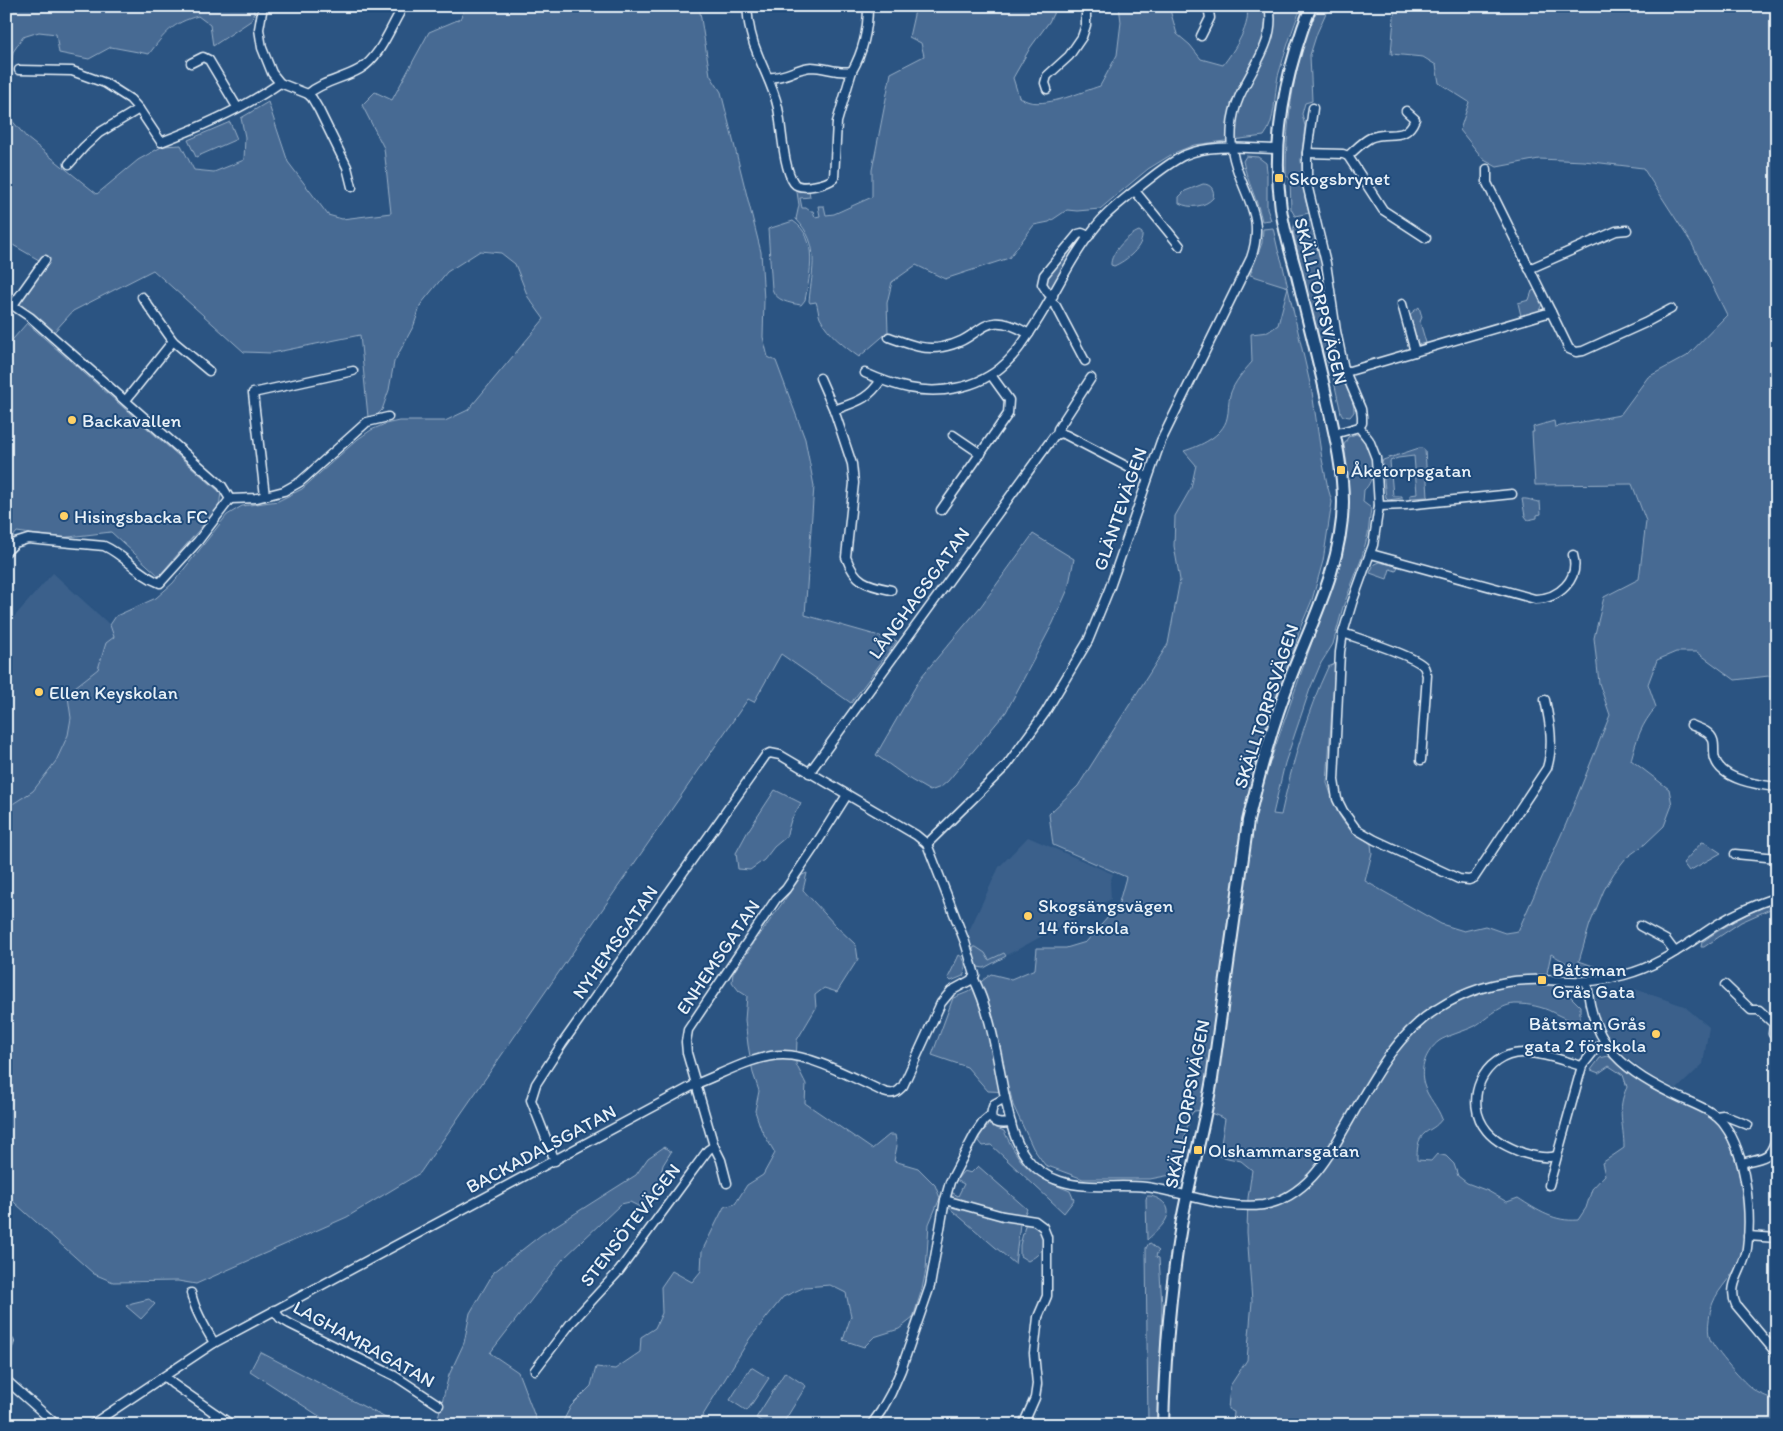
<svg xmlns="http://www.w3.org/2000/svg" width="1783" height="1431" viewBox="0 0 1783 1431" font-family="Itim,sans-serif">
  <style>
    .built { fill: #3a608b }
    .green { fill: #476b93; stroke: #98aec6 }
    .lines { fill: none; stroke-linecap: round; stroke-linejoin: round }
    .minor-casing { stroke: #e8f1f8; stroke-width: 11 }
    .tertiary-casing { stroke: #e8f1f8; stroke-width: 14 }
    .minor { stroke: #1f4a7a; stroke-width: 8 }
    .tertiary { stroke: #1f4a7a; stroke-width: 10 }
    .poi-dot { fill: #ffd166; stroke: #1f4a7a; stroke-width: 2 }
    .labels { text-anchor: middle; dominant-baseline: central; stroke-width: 4; stroke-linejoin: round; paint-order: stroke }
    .poi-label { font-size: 19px; fill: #e8f1f8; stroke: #1f4a7a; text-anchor: start }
    .street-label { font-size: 19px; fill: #e8f1f8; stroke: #1f4a7a }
  </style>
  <rect width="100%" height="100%" fill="#2b5482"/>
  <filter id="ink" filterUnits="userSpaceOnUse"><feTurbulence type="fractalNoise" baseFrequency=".02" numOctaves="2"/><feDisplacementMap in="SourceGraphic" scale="10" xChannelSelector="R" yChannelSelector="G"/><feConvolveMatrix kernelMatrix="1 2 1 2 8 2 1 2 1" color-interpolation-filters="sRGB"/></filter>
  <g filter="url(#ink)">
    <g class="built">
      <path d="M53 573 110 625 114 637 106 643 98 669 75 687 68 697 71 719 68 735 56 761 33 791 11 805 10 815 6 818V626Z"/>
      <path d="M1028 837 1113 874 1110 882 1111 899 981 969 968 933 999 867Z"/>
      <path d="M1635 989 1684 1006 1709 1027 1703 1064 1677 1089 1650 1076 1620 1052 1608 1041 1599 1021 1595 997Z"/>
    </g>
    <g class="green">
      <path d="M6 6H255L252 20 213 46 210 25 198 16C172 23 165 33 149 54L111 47 89 59 59 53 56 34 39 32 23 37 13 52 7 99 9 117 27 138 97 194 138 160 163 146 181 145 194 170 214 172 244 160 245 137 241 118 268 102 288 162 328 215 342 219 391 213 384 148 362 105 375 92 392 100 429 32 460 19 466 6H699L710 75 721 92 761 252 764 300 763 337 768 357 776 361 805 439 814 486 805 615 897 641 851 703 781 654 754 702 748 699 420 1173 347 1217 196 1284 178 1281 113 1282 94 1274 6 1195V818L10 815 11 805 33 791 56 761 68 735 71 718 68 697 75 687 98 669 106 643 114 637 110 625 116 616 156 598 173 583 227 515 242 506 278 501 302 489 358 439 371 430 385 424 399 421H445L468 410 544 319 528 297 515 264 501 253 480 251 447 272 421 304 414 325 394 362 389 390 382 410 377 415 368 417 360 335 272 353 244 352 153 270 73 311 54 332 12 299 39 260 6 241Z"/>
      <path d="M916 6H1057L1049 22 1030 48 1013 78 1019 97C1022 99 1026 101 1030 102 1050 106 1081 92 1100 86L1117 55 1121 22 1119 6H1166L1170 10 1177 34 1190 45 1201 59 1223 65C1233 52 1253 23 1246 6H1302C1292 29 1285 53 1278 76 1274 95 1276 121 1264 136L1194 145 1174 153 1148 169 1100 209 1077 211 1067 210 1049 222 1034 225 1009 258 945 279 916 265 892 282 887 303 888 332 859 357C845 347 828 334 820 318 818 313 818 307 816 302L810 303 809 301C812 269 821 245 796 219L799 205 797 192 809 190 810 197 800 198 802 208H806L810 211H813L815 217 820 216 818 206H824L826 215 834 214 872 197V170L891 73 924 56 921 43 909 37Z"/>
      <path d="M1318 6H1329L1317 33 1310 55 1312 101 1305 103 1302 114 1305 126 1301 160 1305 199 1309 213 1295 216 1291 209 1290 178 1286 176C1286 118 1294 60 1318 6Z"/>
      <path d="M1395 6H1777V675L1735 680 1697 652H1676L1657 660 1648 684 1656 707C1641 725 1637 738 1631 760L1669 789 1672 805 1664 826 1645 844 1626 858 1614 873 1604 890 1590 924 1579 961 1596 967 1599 972 1571 970 1570 965 1551 954 1547 973 1580 1006V1021C1569 1021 1562 1017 1552 1012 1543 1007 1528 1004 1518 1004 1501 1003 1488 1018 1475 1026 1465 1031 1446 1036 1439 1041 1426 1051 1419 1069 1424 1085 1428 1098 1438 1107 1442 1119 1435 1128 1433 1127 1425 1133 1417 1139 1417 1151 1417 1160L1431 1161 1437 1154 1446 1156 1454 1164 1458 1176 1467 1183 1488 1191 1507 1202 1518 1198C1538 1211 1555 1222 1578 1220L1586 1208 1592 1189 1605 1175 1602 1163 1624 1148C1624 1124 1616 1110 1627 1087L1623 1075 1609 1066 1599 1073 1591 1070 1600 1058 1608 1056C1625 1067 1639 1083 1657 1092 1675 1102 1700 1106 1715 1120 1740 1144 1756 1238 1736 1268 1724 1287 1711 1295 1709 1320 1708 1326 1708 1334 1710 1339 1715 1350 1744 1384 1754 1390 1762 1396 1770 1396 1777 1403V1425H1233L1234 1412 1228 1409 1230 1386 1247 1360 1252 1301 1247 1232 1248 1198 1252 1170 1241 1161 1219 1156 1225 1119 1204 1110 1194 1111 1190 1116 1184 1141 1188 1152 1178 1159 1171 1175 1150 1179H1083L1045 1165 1033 1148 1013 1105 1010 1092 988 1091 967 1067 932 1055 953 998 968 992 991 974 1011 979 1035 969 1037 948H1066L1086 942 1118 906 1126 877 1053 845 1049 814 1078 786 1168 644 1180 580 1174 546 1175 516 1191 488 1196 465 1184 451C1200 446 1223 436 1227 418 1229 411 1228 402 1230 395 1234 382 1244 371 1252 362L1251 334 1268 332 1278 325 1288 287 1250 275 1262 243 1263 229 1273 228 1278 250 1282 262 1312 392 1322 459 1328 488 1332 502 1323 561 1312 600 1301 626 1291 659 1261 740 1247 809 1264 779 1342 556 1348 503 1347 465 1344 445 1348 437 1356 434C1371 441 1372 461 1373 476 1370 481 1369 486 1364 490L1363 502 1371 508 1368 534 1361 560 1343 607 1333 644 1321 663 1310 689 1285 763 1273 814 1281 815C1292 764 1306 714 1328 667L1335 664 1327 783 1337 811 1343 821 1351 830 1371 844 1372 853 1365 881 1441 924 1464 931 1485 926 1505 933 1518 931 1566 824 1610 715 1599 683 1594 638 1604 597 1639 579 1646 521 1632 484 1535 485 1532 432H1534L1533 427 1554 421 1555 427 1620 415 1648 377 1687 356 1727 315 1692 244 1643 168 1584 161 1539 159 1497 167 1484 160 1460 130 1469 102 1439 83 1436 65 1423 57 1391 54Z"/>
      <path d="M230 122 237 139 196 157 188 140Z"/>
      <path d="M1246 156 1258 157 1266 163 1267 171V209L1271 220 1262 221C1258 200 1247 182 1243 161Z"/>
      <path d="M1203 184C1211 184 1215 190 1213 198 1205 207 1190 209 1179 203V197L1185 191Z"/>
      <path d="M1308 220 1312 222C1327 270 1326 321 1341 369 1344 379 1355 403 1354 412L1350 417 1343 416 1341 413 1331 368 1324 356 1319 342 1294 236 1293 229 1295 224Z"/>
      <path d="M793 221C819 238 810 275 805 300L801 305C789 303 776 301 772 289L768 229Z"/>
      <path d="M1139 231 1142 233C1144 247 1126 261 1114 266L1111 265C1110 253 1128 235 1139 231Z"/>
      <path d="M1078 238 1082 239 1081 241 1052 289 1048 288 1044 279Z"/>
      <path d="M1535 290 1542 304 1539 311 1521 316 1518 303 1529 300 1532 291Z"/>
      <path d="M1419 307 1422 317 1420 322 1426 343 1416 345 1409 315Z"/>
      <path d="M27 323 221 493 219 507 159 576 111 532 60 538 17 532 6 545V347Z"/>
      <path d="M1419 448H1422L1425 450 1428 497 1410 498V495L1417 494 1414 456 1398 458 1390 461 1393 496H1402V498L1388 500 1386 498 1382 463 1383 460Z"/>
      <path d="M1522 499C1529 498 1534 502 1540 502L1541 514 1537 515V518L1528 520 1525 516Z"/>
      <path d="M1033 534 1074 559 1068 589 1053 623 1006 712 948 781 941 787 930 791 911 780 876 755 921 677 981 606Z"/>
      <path d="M1379 562 1398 566 1396 571 1390 569 1387 579 1370 573 1374 564Z"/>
      <path d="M775 790 801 803 791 820 786 837 774 847 764 860 750 870 738 869 736 853 748 831Z"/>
      <path d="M1702 842 1706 843 1721 853 1689 871 1683 863Z"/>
      <path d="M807 873 803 890 835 925 856 945 858 959 837 992 824 988 815 995 816 1008 797 1040 796 1064 806 1084 805 1103 872 1149 889 1135H895L897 1146 894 1161 918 1168 935 1185 940 1198 929 1224 926 1270 922 1289 913 1318 899 1329 874 1337 864 1347 843 1340 851 1316 846 1293 830 1285 805 1287 783 1297 750 1338 697 1425H561L571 1406 591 1386 596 1367 615 1369 640 1352 641 1337 655 1328 662 1313 661 1287 672 1271 692 1282 701 1271 702 1251 724 1207 735 1204 747 1185 763 1175 775 1153 761 1129 755 1111 759 1091 753 1073 748 1045 745 1020 747 996 739 991 732 982 733 973 802 875Z"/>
      <path d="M1777 902V906L1741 922 1704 947H1701L1702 942C1726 925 1749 911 1777 902Z"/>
      <path d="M974 947H976L985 953 989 960 1004 953 1006 956 984 968 978 967 972 952Z"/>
      <path d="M959 955C966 958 967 970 963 976L951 981 948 978Z"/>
      <path d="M990 1125 1004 1131C1022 1169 1032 1176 1070 1191L1074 1200 1064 1213 991 1145 983 1146 979 1141V1134Z"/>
      <path d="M664 1147 671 1152 663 1165 660 1178V1188L646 1210 630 1202 621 1204 563 1259 490 1353 518 1372 537 1422 541 1425H436L449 1375 464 1343 470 1313 494 1272 541 1235 636 1175 648 1158Z"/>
      <path d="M978 1166 1027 1209 1020 1224 1015 1264 947 1206 949 1194 953 1193 958 1196 964 1184 956 1180 964 1171 971 1173Z"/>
      <path d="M1151 1196C1158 1198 1161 1200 1165 1204 1176 1217 1155 1232 1147 1240L1146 1199 1147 1196Z"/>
      <path d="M1026 1222 1035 1223C1046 1239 1048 1251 1028 1261L1020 1256V1245Z"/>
      <path d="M1149 1243 1159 1251 1157 1253 1156 1257 1159 1258 1162 1305 1158 1425H1148L1146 1248Z"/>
      <path d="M149 1299 155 1304 141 1319 126 1306 132 1303Z"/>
      <path d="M260 1352 399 1425H333L250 1371Z"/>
      <path d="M751 1367 769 1378 747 1411 730 1400Z"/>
      <path d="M785 1372 806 1386 782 1425H767L756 1418Z"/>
    </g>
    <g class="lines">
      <g class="minor-casing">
        <g id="minor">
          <path d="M263 6 259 29 262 48 272 73 280 83 308 94"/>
          <path d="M747 6C748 23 751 39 758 55 765 73 774 89 778 108 782 128 783 168 794 183 800 191 828 184 834 178L837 122 852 71C863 52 868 28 868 6"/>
          <path d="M1201 36 1210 18 1208 6"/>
          <path d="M191 63 203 57 209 60 237 107"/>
          <path d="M19 70 72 71 105 83 130 99 139 109 161 142C198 128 247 106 280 83"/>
          <path d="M768 77C784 79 796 68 811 67 826 67 837 74 852 71"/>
          <path d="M1047 89 1045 83 1047 76 1069 56 1082 37 1086 25V6"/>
          <path d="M1313 108 1307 153V184L1326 263 1336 331 1344 369 1361 409 1362 416V423L1359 427 1334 434"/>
          <path d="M1307 153 1343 154 1348 156C1355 150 1362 142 1370 138 1387 129 1405 144 1415 119L1406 111"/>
          <path d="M1348 156 1383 210 1426 238"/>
          <path d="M69 164 84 147 99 133 139 109"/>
          <path d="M352 187 347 167 319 110 312 98 308 94C323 81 343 79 360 69 379 58 389 31 400 12"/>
          <path d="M1135 191 1180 246"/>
          <path d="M1529 269 1616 231 1627 230"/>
          <path d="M1053 296 1048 293 1042 284 1044 275 1078 234 1082 233 1089 236"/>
          <path d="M142 297 173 341 209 371"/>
          <path d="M6 301 30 317 222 486 230 499 198 541 160 583C138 575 125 555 104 546L28 539 15 543 6 552"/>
          <path d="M1050 301 1056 306 1085 361"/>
          <path d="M1402 304 1415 352"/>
          <path d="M13 305 45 260"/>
          <path d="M1551 312 1569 349 1576 352 1583 351 1645 323 1671 309"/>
          <path d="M889 337C906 343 924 351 942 347 985 340 980 305 1029 334"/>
          <path d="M1346 372 1551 312 1487 183V169"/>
          <path d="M865 373C894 386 923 395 956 388 1000 380 1017 353 1039 318 1058 287 1074 253 1097 225 1107 212 1121 202 1133 192 1150 179 1166 164 1185 155 1213 143 1249 149 1279 149"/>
          <path d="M820 378 834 410"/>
          <path d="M881 380C868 400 856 402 834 410L852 464 854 483 846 557C855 582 866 585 891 590"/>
          <path d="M126 400 173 341"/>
          <path d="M1359 427 1369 440 1376 458 1379 506 1373 545 1352 603 1343 633 1340 652 1334 780 1337 799 1343 811 1356 829 1375 840 1459 879 1469 880 1474 878 1547 768C1554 745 1550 723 1545 700"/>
          <path d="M1057 434 1058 429 1091 378"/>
          <path d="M953 435 981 454"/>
          <path d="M265 496 253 393 353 371"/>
          <path d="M230 499 257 498 284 491 300 482 367 422 388 417"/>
          <path d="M1379 506 1406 505 1512 494"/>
          <path d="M941 510 1008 414 1009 400 991 375"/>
          <path d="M1371 554 1535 599C1559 599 1580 579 1573 555"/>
          <path d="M1343 633C1357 638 1418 657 1424 667 1425 668 1426 674 1427 675L1421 760"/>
          <path d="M1691 725C1698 728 1710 731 1713 740 1715 745 1713 753 1715 759 1722 780 1758 785 1777 787"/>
          <path d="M809 773 1054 436 1060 433 1066 435 1147 477"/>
          <path d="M927 844 1007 765 1045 713 1088 641 1110 587 1161 441 1251 258C1266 215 1244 198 1234 159 1231 148 1231 136 1232 125 1235 81 1279 51 1269 6"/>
          <path d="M1735 854 1777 858"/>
          <path d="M1640 926 1666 940 1675 952"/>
          <path d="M973 977C992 1015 997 1060 1006 1102 1010 1121 1014 1141 1026 1157 1034 1168 1047 1177 1060 1181 1087 1190 1118 1184 1146 1187 1185 1192 1224 1210 1263 1205 1282 1202 1300 1190 1313 1176 1325 1163 1334 1147 1343 1131 1369 1087 1392 1037 1437 1009 1463 992 1496 981 1528 980 1548 979 1567 982 1587 981 1600 981 1612 978 1624 975 1660 966 1688 943 1718 924 1737 912 1756 904 1777 897"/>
          <path d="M1587 981C1591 1047 1625 1072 1681 1098 1696 1105 1715 1111 1725 1126 1746 1154 1752 1214 1747 1248 1745 1269 1726 1284 1736 1305L1777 1354"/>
          <path d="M1725 985 1751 1010H1759L1774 1024 1773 1034 1777 1038"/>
          <path d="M1005 1098 994 1104C987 1122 994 1125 1011 1123"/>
          <path d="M1716 1116 1723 1115 1748 1125"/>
          <path d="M1556 1156C1546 1159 1533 1156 1523 1153 1510 1148 1496 1142 1487 1131 1462 1101 1483 1054 1522 1053 1542 1052 1563 1061 1582 1066"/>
          <path d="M1742 1163C1765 1156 1770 1161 1777 1135"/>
          <path d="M727 1183 721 1160 714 1146 687 1053 686 1042 688 1030 776 899 786 889 813 849 847 795"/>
          <path d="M1549 1185 1582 1066 1597 1047 1604 1043"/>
          <path d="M945 1200 1003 1216 1035 1221 1043 1227 1047 1237V1296L1038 1317 1034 1353 1037 1384 1035 1398 1023 1425"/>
          <path d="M1748 1236 1777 1238"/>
          <path d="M191 1293C195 1311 205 1327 214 1343"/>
          <path d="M274 1310 280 1318 290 1324 395 1376 439 1405"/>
          <path d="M6 1351 9 1342"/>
          <path d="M535 1370 571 1323 619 1271 688 1177 708 1150 714 1146"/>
          <path d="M165 1377 173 1384 232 1425"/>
          <path d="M6 1380 57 1425"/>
          <path d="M91 1425 214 1343 696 1084C722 1074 755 1055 783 1055 813 1055 857 1080 884 1092 892 1095 897 1093 903 1086L941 1003 951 991 971 980 975 975 965 942 927 844 916 835 780 755 770 753 766 755 562 1044 536 1084 531 1100 555 1161"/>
          <path d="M210 1425 216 1414"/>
          <path d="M871 1425 881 1411 891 1393 901 1370 930 1286 945 1200 950 1182 975 1134 984 1121 990 1116"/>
        </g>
      </g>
      <g class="tertiary-casing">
        <path id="tertiary" d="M1163 1425C1165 1357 1170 1287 1182 1220 1191 1173 1204 1127 1212 1079L1248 821C1258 779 1269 736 1284 695 1306 632 1342 571 1343 502 1343 463 1332 424 1324 386 1315 347 1305 309 1296 271 1290 250 1284 230 1281 209 1271 140 1286 70 1311 6"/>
      </g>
      <use href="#minor" class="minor"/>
      <use href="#tertiary" class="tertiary"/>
    </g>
  </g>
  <g class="poi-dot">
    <rect x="1274" y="173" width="10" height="10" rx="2.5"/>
    <circle cx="72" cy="420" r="5"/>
    <rect x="1336" y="465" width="10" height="10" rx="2.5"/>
    <circle cx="64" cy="516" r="5"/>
    <circle cx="39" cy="692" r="5"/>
    <circle cx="1028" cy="916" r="5"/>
    <rect x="1537" y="975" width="10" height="10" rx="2.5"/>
    <circle cx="1656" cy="1034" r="5"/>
    <rect x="1193" y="1145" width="10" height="10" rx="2.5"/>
  </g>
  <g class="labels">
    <g class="poi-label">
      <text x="1289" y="178">Skogsbrynet</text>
      <text x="82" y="420">Backavallen</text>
      <text x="1351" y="470">Åketorpsgatan</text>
      <text x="74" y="516">Hisingsbacka FC</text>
      <text x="49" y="692">Ellen Keyskolan</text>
      <text x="1038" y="905">Skogsängsvägen<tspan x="1038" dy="22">14 förskola</tspan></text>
      <text x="1552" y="969">Båtsman<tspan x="1552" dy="22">Grås Gata</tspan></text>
      <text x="1646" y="1023" text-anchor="end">Båtsman Grås<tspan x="1646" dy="22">gata 2 förskola</tspan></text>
      <text x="1208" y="1150">Olshammarsgatan</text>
    </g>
    <g class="street-label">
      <text transform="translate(1321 301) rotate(76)">SKÄLLTORPSVÄGEN</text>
      <text transform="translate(1120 509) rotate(-71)">GLÄNTEVÄGEN</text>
      <text transform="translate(919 593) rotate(-54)">LÅNGHAGSGATAN</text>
      <text transform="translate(1266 706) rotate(-72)">SKÄLLTORPSVÄGEN</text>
      <text transform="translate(615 942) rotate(-55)">NYHEMSGATAN</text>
      <text transform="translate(718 957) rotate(-56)">ENHEMSGATAN</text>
      <text transform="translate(1187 1104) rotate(-79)">SKÄLLTORPSVÄGEN</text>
      <text transform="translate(541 1149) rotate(-28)">BACKADALSGATAN</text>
      <text transform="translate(630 1225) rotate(-52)">STENSÖTEVÄGEN</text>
      <text transform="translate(364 1344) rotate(29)">LAGHAMRAGATAN</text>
    </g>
  </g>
  <rect width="1783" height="1431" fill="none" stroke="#1f4a7a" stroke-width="25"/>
  <rect x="12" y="12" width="1758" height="1406" fill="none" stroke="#e8f1f8" stroke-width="2" filter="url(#ink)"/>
</svg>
